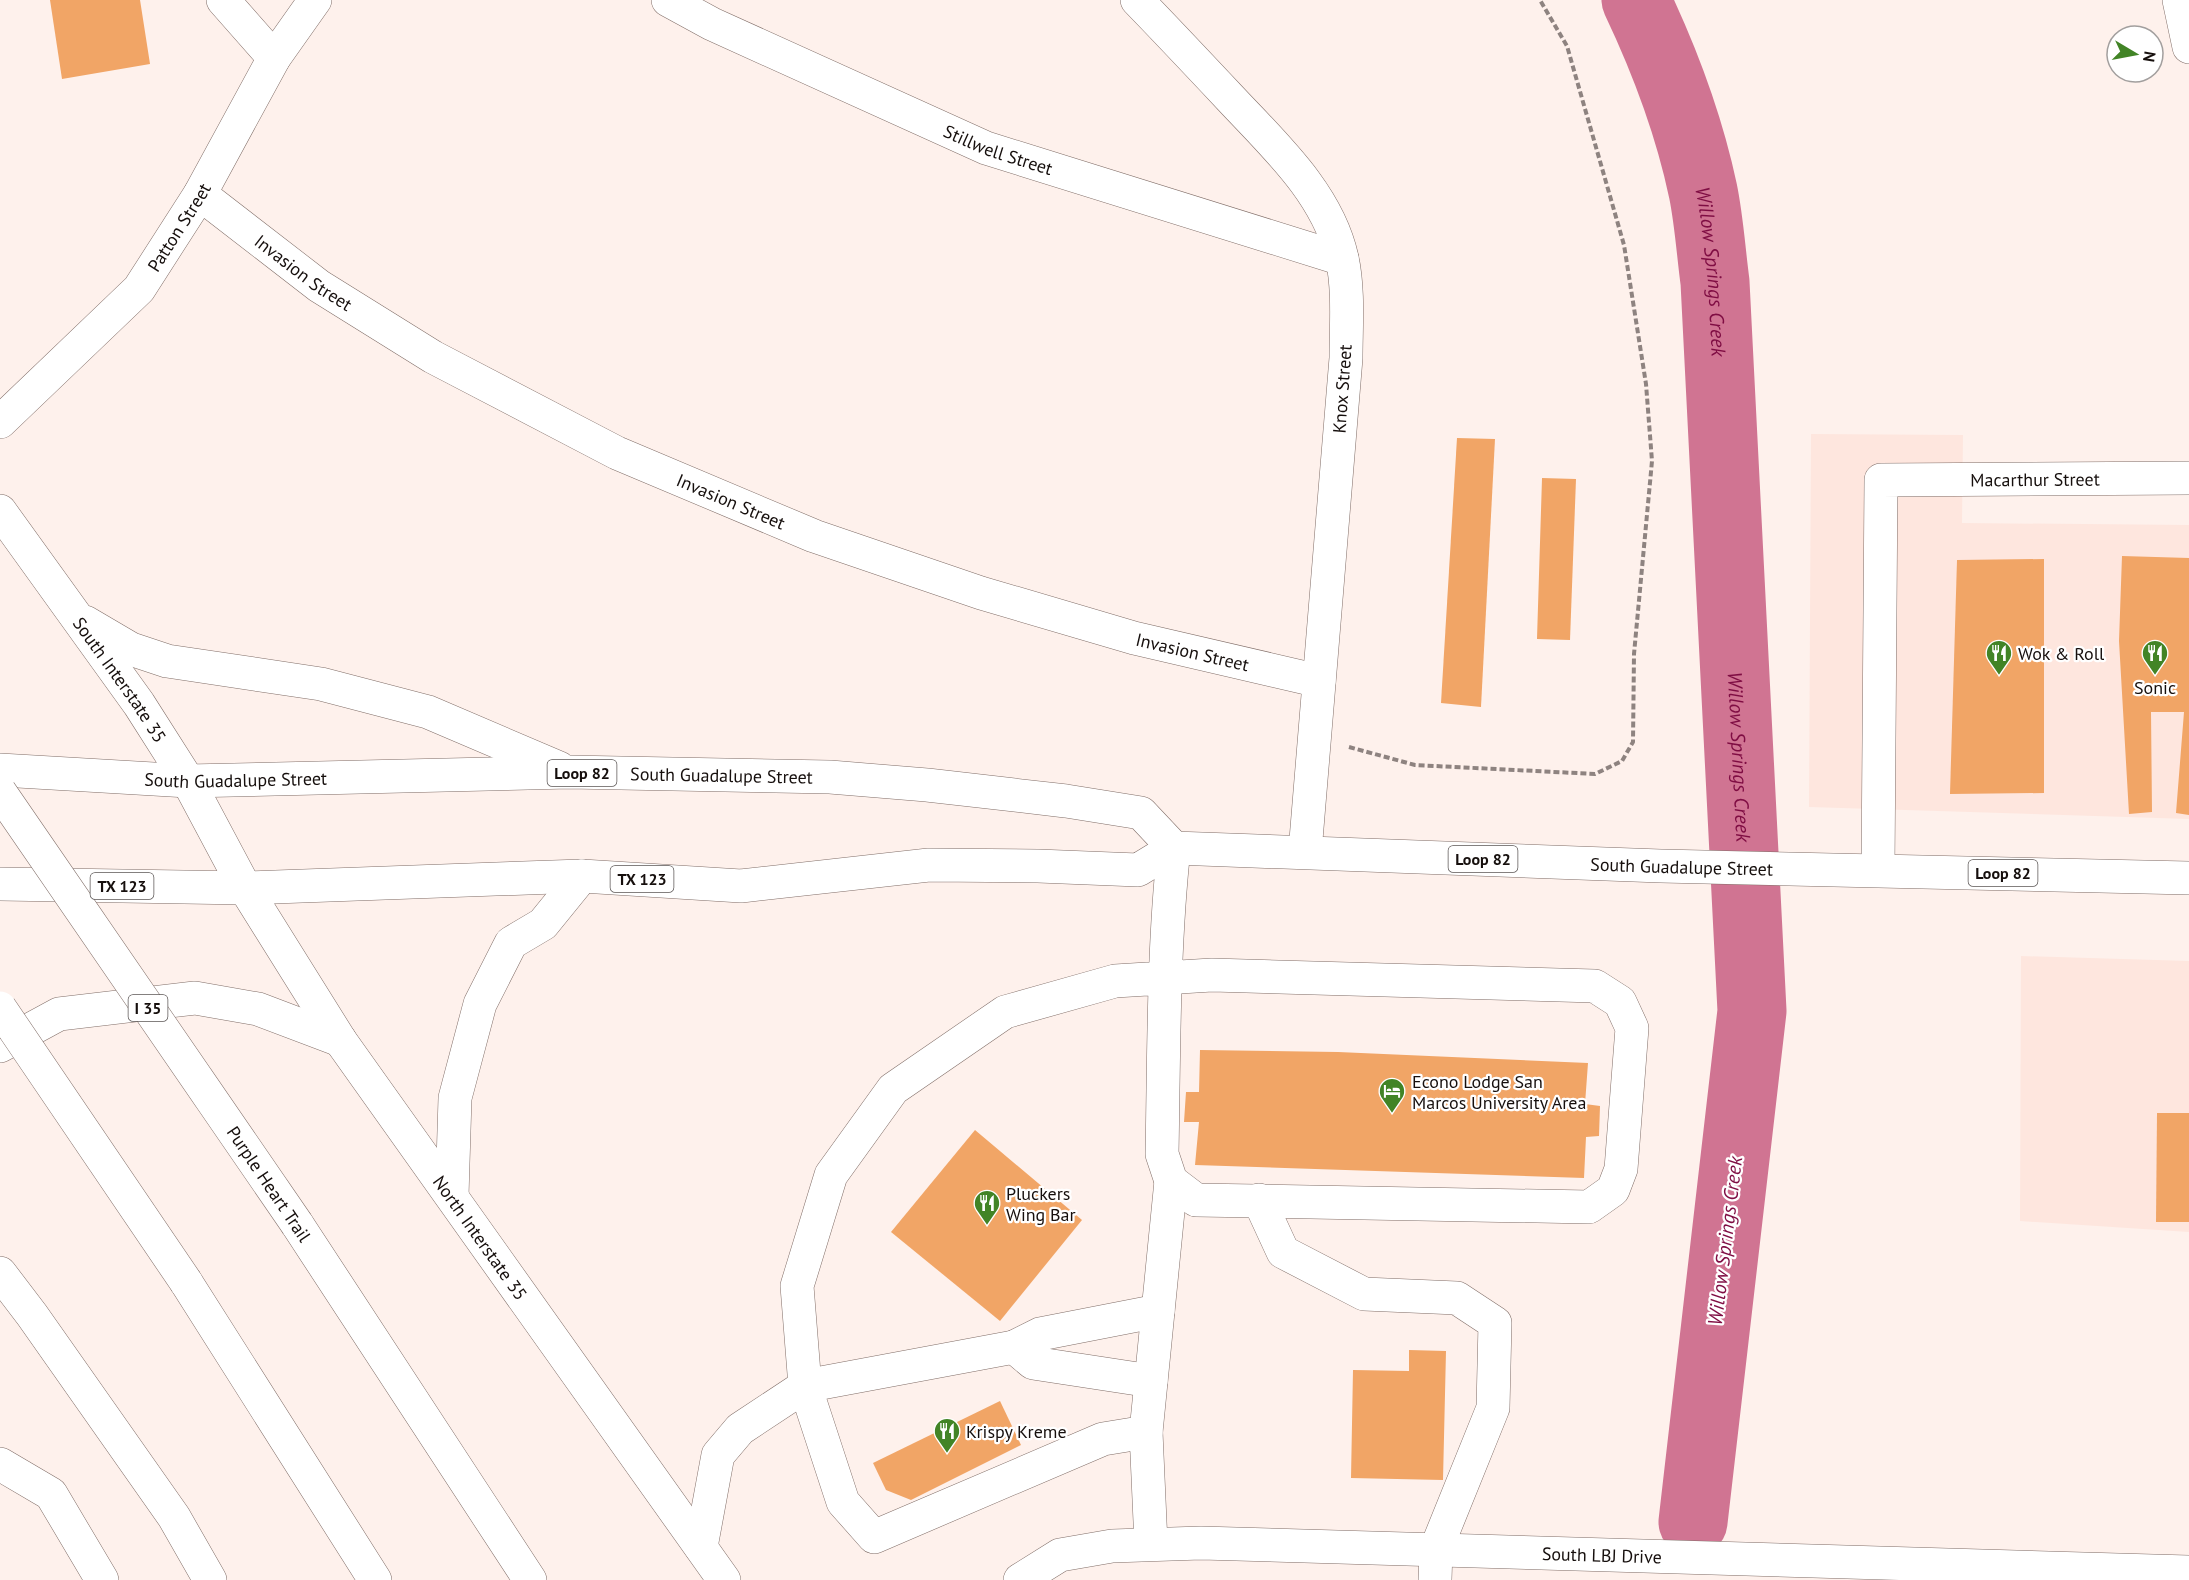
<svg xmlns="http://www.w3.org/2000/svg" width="2189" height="1580" viewBox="0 0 2189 1580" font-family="'PT Sans',sans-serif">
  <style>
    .built { fill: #fee6de }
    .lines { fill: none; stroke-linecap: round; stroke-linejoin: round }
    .river { stroke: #d07492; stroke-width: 69 }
    .building { fill: #f1a566 }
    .minor-casing { stroke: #816e68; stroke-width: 34 }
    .major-casing { stroke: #816e68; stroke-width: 34 }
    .highway-casing { stroke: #816e68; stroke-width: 34 }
    .path { stroke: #8e8380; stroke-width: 4; stroke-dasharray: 6 3; stroke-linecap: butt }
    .minor { stroke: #fff; stroke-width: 33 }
    .major { stroke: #fff; stroke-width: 33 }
    .highway { stroke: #fff; stroke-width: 33 }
    .highway-bridge-casing { stroke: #816e68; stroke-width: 34; stroke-linecap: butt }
    .highway-bridge { stroke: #fff; stroke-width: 33 }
    .labels { text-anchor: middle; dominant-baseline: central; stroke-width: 4.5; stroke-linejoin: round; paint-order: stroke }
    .shield { fill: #fff; stroke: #5c5756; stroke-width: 1.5 }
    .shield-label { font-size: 16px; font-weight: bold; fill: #160f0d }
    .street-label { font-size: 18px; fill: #160f0d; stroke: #fff }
    .poi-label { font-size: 18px; fill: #160f0d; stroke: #fff; text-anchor: start }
    .water-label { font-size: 20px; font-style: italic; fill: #7f0d43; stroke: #fff }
  </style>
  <rect width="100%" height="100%" fill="#fef1ec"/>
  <g class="built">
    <path d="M1811 434 1963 435 1962 523 2189 525V819L1809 807Z"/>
    <path d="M2021 956 2189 961V1232L2020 1221Z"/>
  </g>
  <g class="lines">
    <path class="river" id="s1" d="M1636 0C1665 61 1689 125 1703 191 1709 220 1711 252 1715 282L1752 1011 1693 1522"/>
  </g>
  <g class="building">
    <path d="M50 0H140L150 64 62 79Z"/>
    <path d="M1457 438 1495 439 1481 707 1441 703Z"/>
    <path d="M1542 478 1576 479 1570 640 1537 639Z"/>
    <path d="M2122 556 2189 558V815L2176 813 2184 712H2151L2152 812 2129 814 2119 641Z"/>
    <path d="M2044 559V793L1950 794 1957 560Z"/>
    <path d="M1200 1050 1338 1052 1588 1063 1585 1104 1600 1106 1599 1136 1586 1137 1584 1178 1195 1165 1199 1122H1184L1186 1092H1199Z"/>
    <path d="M2157 1113H2189V1222H2156Z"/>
    <path d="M975 1130 1082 1220 1000 1321 891 1232Z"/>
    <path d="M1409 1350 1446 1351 1443 1480 1351 1478 1353 1370 1409 1371Z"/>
    <path d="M1000 1401 1021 1445 911 1500 886 1490 873 1463Z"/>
  </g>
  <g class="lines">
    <g class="minor-casing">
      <g id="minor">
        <path d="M223 0 274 58"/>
        <path id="s2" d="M668 0 712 24 986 148 1342 259"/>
        <path d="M1137 0C1169 33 1200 66 1231 99 1274 145 1328 194 1342 258 1349 290 1346 326 1346 358L1305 852"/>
        <path d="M2179 0 2189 47"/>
        <path id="s3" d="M200 194 319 286 433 357 617 453 814 536 981 593 1134 638 1319 681"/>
        <path id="s4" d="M0 422 139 289 200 194 274 58 315 0"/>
        <path id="s5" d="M1878 870 1881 480 2189 478"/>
        <path d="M1259 1200 1283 1252 1364 1294 1457 1298 1495 1323 1493 1408 1436 1549 1435 1580"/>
        <path d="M1151 1381 1033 1363 1014 1347 1040 1334 1158 1311"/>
        <path d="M1146 1432 1171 1181"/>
        <path d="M0 1464 51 1494 102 1580"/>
        <path d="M1151 1544 1146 1432 1103 1439 874 1537 843 1502 805 1386 797 1286 831 1175 893 1089 1005 1012 1115 981 1212 975 1595 986 1620 1002 1632 1028 1621 1169 1613 1190 1589 1207 1196 1200 1171 1181 1162 1154C1164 1052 1163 949 1174 848"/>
        <path d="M701 1547 718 1455 740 1429 805 1386 1014 1347"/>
        <path id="s6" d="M1020 1580 1060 1555 1112 1546 1201 1543 2189 1572"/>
      </g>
    </g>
    <g class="major-casing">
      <g id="major">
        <path id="s7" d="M0 511 139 704 188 781 245 888 340 1040 724 1580"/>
        <path d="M85 622 131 649 167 661 321 684 428 712 559 768"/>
        <path id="s8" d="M0 770 188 781 569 772 830 777 927 785 1066 801 1141 813 1174 848"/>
        <path id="s9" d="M0 884 245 888 582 876 741 886 929 865 1038 866 1138 870 1174 848 1661 866 2189 878"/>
        <path d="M0 1046 59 1014 195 998 258 1009 340 1040"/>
        <path d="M452 1196 455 1098 480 1004 511 943 543 924 582 876"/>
        <path d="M0 1273 32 1315 174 1517 210 1580"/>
      </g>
    </g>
    <g class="highway-casing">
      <g id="highway">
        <path d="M297 1224 530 1580"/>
        <path d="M186 1282 375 1580"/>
      </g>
    </g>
    <path class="path" d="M1349 747 1415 765 1595 774 1622 761 1633 742 1634 654 1652 461 1646 384 1624 245 1567 46 1540 0"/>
    <use href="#minor" class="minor"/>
    <use href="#major" class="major"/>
    <use href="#highway" class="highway"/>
    <g class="highway-bridge-casing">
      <g id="highway-bridge">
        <path d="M0 792 297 1224"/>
        <path d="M0 1008 186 1282"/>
      </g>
    </g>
    <use href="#highway-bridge" class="highway-bridge"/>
  </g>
  <defs>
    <g id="restaurant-pin" transform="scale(1.35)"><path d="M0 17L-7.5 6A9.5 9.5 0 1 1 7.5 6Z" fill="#428426" stroke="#fff"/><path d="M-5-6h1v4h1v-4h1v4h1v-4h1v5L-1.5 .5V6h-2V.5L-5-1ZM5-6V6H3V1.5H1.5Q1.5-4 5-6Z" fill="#fff"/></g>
    <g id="hotel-pin" transform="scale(1.35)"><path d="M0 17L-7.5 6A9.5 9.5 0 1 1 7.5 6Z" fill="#428426" stroke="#fff"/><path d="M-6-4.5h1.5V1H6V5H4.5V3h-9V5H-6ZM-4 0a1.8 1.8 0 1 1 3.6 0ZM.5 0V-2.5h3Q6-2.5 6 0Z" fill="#fff"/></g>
  </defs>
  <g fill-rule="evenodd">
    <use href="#restaurant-pin" x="1999" y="653"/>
    <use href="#restaurant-pin" x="2155" y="653"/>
    <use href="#hotel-pin" x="1392" y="1091"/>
    <use href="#restaurant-pin" x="987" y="1203"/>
    <use href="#restaurant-pin" x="947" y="1431"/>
  </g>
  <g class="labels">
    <g class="shield">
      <rect x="547.5" y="760" width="69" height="26" rx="4.5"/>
      <rect x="1448.5" y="846" width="69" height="26" rx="4.5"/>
      <rect x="1968.5" y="860" width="69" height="26" rx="4.5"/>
      <rect x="610.5" y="866" width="63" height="26" rx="4.5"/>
      <rect x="90.5" y="873" width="63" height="26" rx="4.5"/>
      <rect x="128.5" y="995" width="39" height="26" rx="4.5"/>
    </g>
    <g class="shield-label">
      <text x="582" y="773">Loop 82</text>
      <text x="1483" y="859">Loop 82</text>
      <text x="2003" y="873">Loop 82</text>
      <text x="642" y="879">TX 123</text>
      <text x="122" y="886">TX 123</text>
      <text x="148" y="1008">I 35</text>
    </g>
    <g class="street-label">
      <text stroke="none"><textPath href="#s2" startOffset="363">Stillwell Street</textPath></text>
      <text stroke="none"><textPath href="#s4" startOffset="266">Patton Street</textPath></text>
      <text stroke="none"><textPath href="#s3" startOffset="130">Invasion Street</textPath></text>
      <text transform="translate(1342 389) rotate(-86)">Knox Street</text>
      <text stroke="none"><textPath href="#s5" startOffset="544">Macarthur Street</textPath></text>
      <text stroke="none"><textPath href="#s3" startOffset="616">Invasion Street</textPath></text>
      <text stroke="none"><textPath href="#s3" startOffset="1102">Invasion Street</textPath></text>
      <text stroke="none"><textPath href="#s7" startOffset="207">South Interstate 35</textPath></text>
      <text stroke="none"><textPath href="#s8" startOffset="722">South Guadalupe Street</textPath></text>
      <text stroke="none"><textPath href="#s8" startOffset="236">South Guadalupe Street</textPath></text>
      <text stroke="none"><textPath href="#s9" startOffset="1690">South Guadalupe Street</textPath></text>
      <text transform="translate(269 1184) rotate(56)">Purple Heart Trail</text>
      <text stroke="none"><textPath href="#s7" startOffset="872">North Interstate 35</textPath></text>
      <text stroke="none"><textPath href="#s6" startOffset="590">South LBJ Drive</textPath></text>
    </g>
    <g class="poi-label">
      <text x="2018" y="653">Wok &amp; Roll</text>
      <text x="2155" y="687" text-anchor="middle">Sonic</text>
      <text x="1412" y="1081">Econo Lodge San<tspan x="1412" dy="21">Marcos University Area</tspan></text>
      <text x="1006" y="1193">Pluckers<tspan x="1006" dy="21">Wing Bar</tspan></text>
      <text x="966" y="1431">Krispy Kreme</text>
    </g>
    <g class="water-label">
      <text stroke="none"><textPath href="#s1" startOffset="284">Willow Springs Creek</textPath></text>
      <text stroke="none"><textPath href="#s1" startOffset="770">Willow Springs Creek</textPath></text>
      <text transform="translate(1725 1241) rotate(-83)">Willow Springs Creek</text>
    </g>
  </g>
  <g transform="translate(2135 54) rotate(100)"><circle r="28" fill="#ffffff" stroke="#a29f9e" stroke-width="1.5"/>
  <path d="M0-4.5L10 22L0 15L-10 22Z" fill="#428426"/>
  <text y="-9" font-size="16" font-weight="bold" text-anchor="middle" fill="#160f0d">N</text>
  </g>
</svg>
